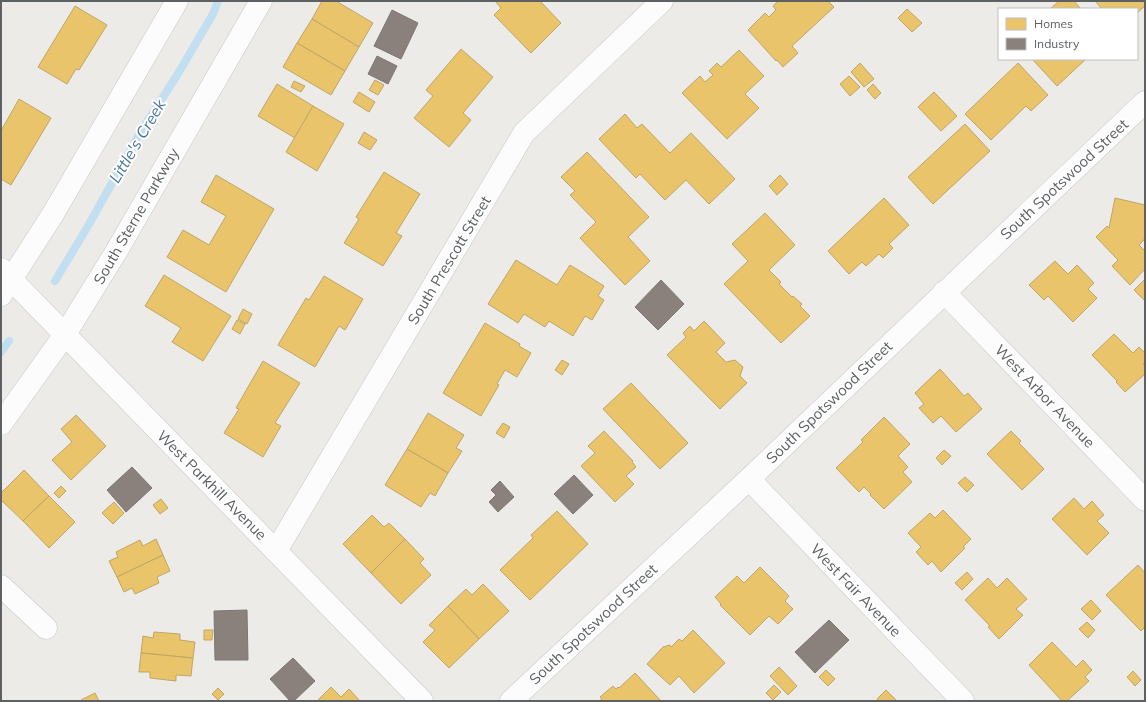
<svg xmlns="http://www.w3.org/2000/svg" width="1146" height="702" viewBox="0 0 1146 702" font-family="Mulish,sans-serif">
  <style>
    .homes { fill: #e9c46a; stroke: #bfa668 }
    .industry { fill: #8a817c; stroke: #7c7775 }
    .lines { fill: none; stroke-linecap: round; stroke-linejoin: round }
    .stream { stroke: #c1dff1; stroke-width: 8 }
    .street-casing { stroke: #c7c7c7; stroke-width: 23 }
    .street { stroke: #fcfcfc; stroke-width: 22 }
    .labels { text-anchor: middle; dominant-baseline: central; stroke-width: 4; stroke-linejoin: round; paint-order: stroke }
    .street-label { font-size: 15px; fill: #5d6164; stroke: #fff }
    .water-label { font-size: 16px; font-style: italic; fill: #4a779d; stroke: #fff }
  </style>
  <rect width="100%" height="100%" fill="#ecebe8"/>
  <g class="homes">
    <path d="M322 1H336L373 23 359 47 312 19Z"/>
    <path d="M495 1H540L561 23 531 53 494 15 501 8Z"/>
    <path d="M778 1H828L834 7 792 46 798 53 783 67 777 60 776 61 748 30 765 13 769 17 776 10 773 6Z"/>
    <path d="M1059 1H1074L1081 9H1050Z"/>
    <path d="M1095 1H1145V6L1137 13V9H1102Z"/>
    <path d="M75 6 107 25 79 70 76 69 67 84 38 67Z"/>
    <path d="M907 9 922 23 912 32 898 18Z"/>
    <path d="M312 19 359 47 345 71 297 43Z"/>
    <path d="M297 43 345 71 331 95 283 67Z"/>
    <path d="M461 49 493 77 463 113 471 120 449 147 414 118 433 96 426 90Z"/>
    <path d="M739 50 764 76 745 94 759 108 727 139 682 93 700 76 705 82 713 75 709 71 717 63 721 67Z"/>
    <path d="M1032 59H1086L1057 86Z"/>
    <path d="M860 63 874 79 864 87 851 72Z"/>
    <path d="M1018 63 1048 95 1031 111 1026 106 991 140 965 114Z"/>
    <path d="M849 76 860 87 850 96 840 84Z"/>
    <path d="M375 80 384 85 378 95 369 90Z"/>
    <path d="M294 81 305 86 301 92 291 87Z"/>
    <path d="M277 84 313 106 295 138 258 116Z"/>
    <path d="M873 84 881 93 875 99 867 90Z"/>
    <path d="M359 92 375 102 369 112 353 102Z"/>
    <path d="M934 92 957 116 941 131 918 107Z"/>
    <path d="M19 99 51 118 11 185 1 179V128L2 129Z"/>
    <path d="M313 106 344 124 317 171 286 152Z"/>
    <path d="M625 114 637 128 642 124 670 153 691 133 735 179 709 204 686 180 665 200 640 174 636 178 599 139Z"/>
    <path d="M965 124 990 151 933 204 908 177Z"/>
    <path d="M364 132 377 140 370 150 358 143Z"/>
    <path d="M587 152 649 217 628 237 650 261 625 285 580 238 596 222 570 195 575 191 561 177Z"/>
    <path d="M384 172 420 194 396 233 402 236 383 266 344 243 359 219 356 217Z"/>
    <path d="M216 175 274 209 226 292 167 257 183 230 209 245 226 216 201 202Z"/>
    <path d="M780 175 788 184 777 195 769 186Z"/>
    <path d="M884 198 909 225 889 244 893 248 883 258 879 254 866 266 862 262 849 274 828 251Z"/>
    <path d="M1115 198 1145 205V235L1144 240 1139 245 1145 251V269L1130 285 1112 266 1118 260 1096 237 1107 226 1109 228Z"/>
    <path d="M765 213 795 245 769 270 781 282 779 284 792 297 793 296 802 304 800 306 810 316 781 343 724 284 748 261 732 244Z"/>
    <path d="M516 260 557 285 570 265 604 286 598 296 604 300 592 320 585 316 573 336 549 321 545 327 524 314 518 323 488 304Z"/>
    <path d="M1055 261 1068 274 1077 265 1094 283 1088 289 1097 298 1073 322 1048 296 1044 300 1029 285Z"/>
    <path d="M164 275 231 316 203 361 172 342 181 328 145 306Z"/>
    <path d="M324 276 363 299 345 330 339 326 315 367 278 345 306 298 309 300Z"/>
    <path d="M1144 280 1145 281V298L1144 300 1134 290Z"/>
    <path d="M243 309 252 314 247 324 238 319Z"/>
    <path d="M237 320 245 324 240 334 232 329Z"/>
    <path d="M704 321 725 343 716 352 726 362 735 360 743 367 740 376 747 383 720 409 667 355 686 337 683 333 690 326 694 331Z"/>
    <path d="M485 323 520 344 519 346 531 353 517 377 505 370 497 384 499 385 481 416 443 393Z"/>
    <path d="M1114 334 1133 353 1139 347 1145 353V363L1143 364 1145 366V374L1125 392 1116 382 1117 381 1092 355Z"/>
    <path d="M562 360 569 364 562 375 555 370Z"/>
    <path d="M263 361 300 383 275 423 281 426 263 457 224 433 239 409 236 408Z"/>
    <path d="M940 369 964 396 968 393 982 409 956 432 941 416 933 423 919 408 924 404 915 393Z"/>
    <path d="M631 383 688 443 660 469 603 409Z"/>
    <path d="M428 413 464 435 456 448 462 451 448 473 407 449Z"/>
    <path d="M76 415 106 446 71 480 52 460 72 442 61 429Z"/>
    <path d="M884 417 910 444 898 456 908 467 903 472 912 482 884 509 870 495 871 494 864 487 859 492 836 468 863 442 861 440Z"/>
    <path d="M503 423 510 427 504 438 496 433Z"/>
    <path d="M604 431 633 461 632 462 636 467 626 476 634 484 615 502 581 466 595 453 588 446Z"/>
    <path d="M1011 431 1021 441 1019 443 1044 469 1022 490 987 454Z"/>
    <path d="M407 449 448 473 435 496 430 493 421 507 385 485Z"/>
    <path d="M944 450 951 456 942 465 936 458Z"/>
    <path d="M24 470 49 496 23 521 1 500V493Z"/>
    <path d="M965 477 974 485 967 492 958 483Z"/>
    <path d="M61 486 66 491 59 498 54 493Z"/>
    <path d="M49 496 75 522 49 548 23 521Z"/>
    <path d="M1074 498 1084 509 1092 501 1104 515 1097 521 1109 533 1087 555 1052 519Z"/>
    <path d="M161 499 168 508 160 514 153 505Z"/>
    <path d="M114 502 124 513 113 524 102 513Z"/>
    <path d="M943 510 971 539 963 547 965 548 941 572 932 561 928 565 916 552 921 547 908 533 930 513 935 518Z"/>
    <path d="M557 511 588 544 530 600 500 570 533 538 531 535Z"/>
    <path d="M372 515 384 527 389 523 405 539 371 573 343 544Z"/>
    <path d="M156 539 163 555 117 577 109 561 118 557 116 552 140 540 143 546Z"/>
    <path d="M405 539 424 559 420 563 431 575 401 604 371 573Z"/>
    <path d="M163 555 170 571 157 577 159 583 135 594 132 588 124 592 117 577Z"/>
    <path d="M1138 565 1145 573V627L1141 631 1106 595Z"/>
    <path d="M760 567 789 596 785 601 793 609 778 624 769 616 750 635 720 605 721 604 715 597 737 576 744 583Z"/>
    <path d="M967 572 973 579 962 590 955 583Z"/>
    <path d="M988 578 997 588 1007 578 1027 599 1016 609 1023 615 999 639 988 627 990 626 965 600Z"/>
    <path d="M483 584 509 611 479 639 448 606 466 589 472 595Z"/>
    <path d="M1091 600 1101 611 1092 620 1081 609Z"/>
    <path d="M448 606 479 639 449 668 423 642 435 630 429 625Z"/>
    <path d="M1087 622 1095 630 1088 638 1079 629Z"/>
    <path d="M204 630H213L212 640H204Z"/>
    <path d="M693 630 725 663 694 693 679 676 670 685 647 664 663 647 670 645 671 647 679 639 682 641Z"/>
    <path d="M154 632 180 634V640L195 642 193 658 141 653 143 636 153 638Z"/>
    <path d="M1052 642 1076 667 1083 660 1092 670 1085 677 1089 681 1068 700V701H1062L1029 665Z"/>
    <path d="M141 653 193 658 191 676 176 675V681L150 678V672H139Z"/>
    <path d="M779 667 797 686 788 695 770 676Z"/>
    <path d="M826 670 835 679 828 686 819 677Z"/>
    <path d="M1133 671 1141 680 1135 686 1127 677Z"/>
    <path d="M635 673 661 701H599L602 699 600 697 613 686 616 689 618 687 619 688Z"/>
    <path d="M774 685 781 692 773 700 766 693Z"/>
    <path d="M331 687 341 697 349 689 360 701H317Z"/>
    <path d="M218 688 224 694 218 700 212 694Z"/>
    <path d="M886 690 897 701H878L877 699Z"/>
    <path d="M95 693 99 701H81V700Z"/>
  </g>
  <g class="industry">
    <path d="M392 10 418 23 401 59 374 46Z"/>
    <path d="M377 56 397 66 388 84 368 74Z"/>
    <path d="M661 280 684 304 658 330 635 307Z"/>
    <path d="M132 467 152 488 126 512 107 490Z"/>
    <path d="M574 475 593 495 573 514 554 494Z"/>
    <path d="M500 481 514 497 498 512 489 502 496 495 491 490Z"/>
    <path d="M247 610 248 660H215L214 611Z"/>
    <path d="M829 620 849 640 815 673 795 652Z"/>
    <path d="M293 658 315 681 294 701H290L270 679Z"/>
  </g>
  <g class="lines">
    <g class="stream">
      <path d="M55 281 88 226 140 133 179 72 213 14 218 1"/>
      <path d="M1 352 9 341"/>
    </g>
    <g class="street-casing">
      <g id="street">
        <path d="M1 269C141 414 282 557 422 701"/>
        <path d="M944 292 1145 500"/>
        <path d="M1 295 53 214 177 1"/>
        <path d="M1 424 64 336 116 252 261 1"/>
        <path d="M749 479 963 701"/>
        <path d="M276 551 524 133 662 1"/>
        <path d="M1 586 46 628"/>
        <path d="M511 701 749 479 1145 102"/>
      </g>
    </g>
    <use href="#street" class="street"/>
  </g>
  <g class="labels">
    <g class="street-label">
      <text transform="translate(1064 179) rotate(-43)">South Spotswood Street</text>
      <text transform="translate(136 216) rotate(-60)">South Sterne Parkway</text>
      <text transform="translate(449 260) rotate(-59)">South Prescott Street</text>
      <text transform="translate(1045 396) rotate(46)">West Arbor Avenue</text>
      <text transform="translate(829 402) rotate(-44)">South Spotswood Street</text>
      <text transform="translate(212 485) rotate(45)">West Parkhill Avenue</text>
      <text transform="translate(856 590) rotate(46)">West Fair Avenue</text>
      <text transform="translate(593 624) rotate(-43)">South Spotswood Street</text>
    </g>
    <g class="water-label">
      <text transform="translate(137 141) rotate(-59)">Little's Creek</text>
    </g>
  </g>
  <rect width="1146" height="702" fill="none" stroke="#5d6164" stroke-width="4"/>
  <rect x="998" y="8" width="140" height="52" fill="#ffffff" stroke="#bec0c1"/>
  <rect x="1006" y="18" width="20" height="12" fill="#e9c46a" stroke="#bec0c1"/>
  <text x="1034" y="28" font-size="12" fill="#5d6164">Homes</text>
  <rect x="1006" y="38" width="20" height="12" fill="#8a817c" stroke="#bec0c1"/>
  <text x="1034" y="48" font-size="12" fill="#5d6164">Industry</text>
</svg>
